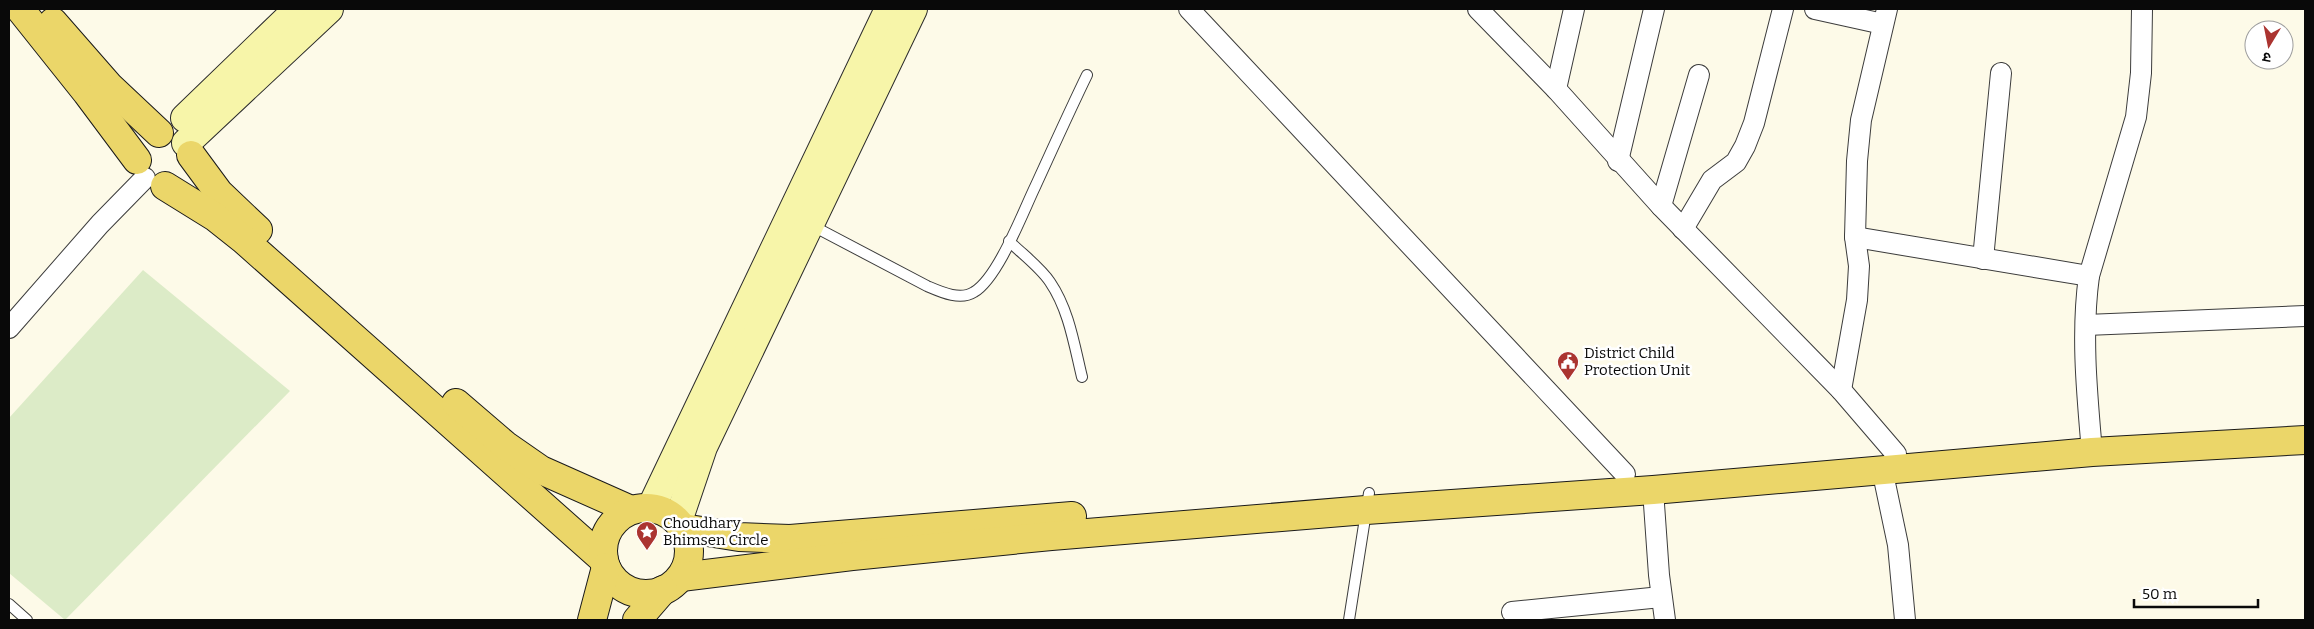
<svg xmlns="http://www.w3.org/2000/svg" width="2314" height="629" viewBox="0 0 2314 629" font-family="Bitter,'Noto Sans Devanagari',serif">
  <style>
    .pitch { fill: #dcebc7 }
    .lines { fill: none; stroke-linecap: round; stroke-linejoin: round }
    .lane-casing { stroke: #3c3c3c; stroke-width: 12 }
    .street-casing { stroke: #3c3c3c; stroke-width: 22 }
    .secondary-casing { stroke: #2b2b2b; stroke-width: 30 }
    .primary-casing { stroke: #1a1a1a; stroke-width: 30 }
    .lane { stroke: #fff; stroke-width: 10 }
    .street { stroke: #fff; stroke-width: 20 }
    .secondary { stroke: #f7f5a9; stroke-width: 28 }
    .primary { stroke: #ebd669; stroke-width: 28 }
    .labels { text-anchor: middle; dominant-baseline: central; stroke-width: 5; stroke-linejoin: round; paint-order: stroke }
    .poi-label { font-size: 15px; fill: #090909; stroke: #fff; text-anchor: start }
  </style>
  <rect width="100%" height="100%" fill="#fdfae8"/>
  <path class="pitch" d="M143 270 290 391 65 620 9 573V418Z"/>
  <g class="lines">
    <g class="lane-casing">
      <g id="lane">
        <path d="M811 225 927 286C941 292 960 301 974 292 998 278 1023 212 1035 187 1052 150 1069 112 1087 75"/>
        <path d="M1009 241C1022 254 1040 267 1050 282 1069 310 1074 344 1082 377"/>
        <path d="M9 604 27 620"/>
        <path d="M1349 620 1369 493"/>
      </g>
    </g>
    <g class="street-casing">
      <g id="street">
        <path d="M1189 9 1625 474"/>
        <path d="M1478 9 1556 89 1661 206 1841 390 1896 454"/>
        <path d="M1815 9 1883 24"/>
        <path d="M1556 89 1574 9"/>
        <path d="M1618 161 1654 9"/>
        <path d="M1661 206 1699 75"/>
        <path d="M1683 229 1712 180 1736 162 1745 146 1754 123 1783 9"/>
        <path d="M1855 237 2089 276"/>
        <path d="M1983 259 2001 73"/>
        <path d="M2086 325 2305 316"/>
        <path d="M9 328 100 224 145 178"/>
        <path d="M1841 390 1857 300 1859 266 1855 237 1857 161 1861 120 1887 9"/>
        <path d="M2092 452C2087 394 2081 334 2089 276L2136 117 2141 73 2142 9"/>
        <path d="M1882 469 1898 545 1905 620"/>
        <path d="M1653 490 1659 575 1665 620"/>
        <path d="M1512 612 1661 597"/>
      </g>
    </g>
    <g class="secondary-casing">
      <g id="secondary">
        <path d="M185 118 298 9"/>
        <path d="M186 143 329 9"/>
        <path d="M651 508 889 9"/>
        <path d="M678 521 703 447 913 9"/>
      </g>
    </g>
    <g class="primary-casing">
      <g id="primary">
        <path d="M20 9 87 93 137 160"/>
        <path d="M53 22 109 86 159 133"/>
        <path d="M191 155 219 193 258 230"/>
        <path d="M165 186 215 217 244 240 604 560"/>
        <path d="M456 403 505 445 541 470 631 510"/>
        <circle cx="646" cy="551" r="43"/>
        <path d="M683 528 739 537 790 539 1072 516"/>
        <path d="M681 577 852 556 1051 536 1366 510 1653 490 2092 452 2305 440"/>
        <path d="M592 620 606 567"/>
        <path d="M637 620 663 590"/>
      </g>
    </g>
    <use href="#lane" class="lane"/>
    <use href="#street" class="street"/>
    <use href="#secondary" class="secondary"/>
    <use href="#primary" class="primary"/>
  </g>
  <defs>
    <g id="civic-pin" transform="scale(1.125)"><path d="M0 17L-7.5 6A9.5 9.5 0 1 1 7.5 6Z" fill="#ab3430" stroke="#fff"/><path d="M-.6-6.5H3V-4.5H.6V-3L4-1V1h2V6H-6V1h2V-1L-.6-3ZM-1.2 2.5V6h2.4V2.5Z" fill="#fff"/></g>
    <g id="sight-pin" transform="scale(1.125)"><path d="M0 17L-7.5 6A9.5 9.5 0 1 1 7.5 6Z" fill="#ab3430" stroke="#fff"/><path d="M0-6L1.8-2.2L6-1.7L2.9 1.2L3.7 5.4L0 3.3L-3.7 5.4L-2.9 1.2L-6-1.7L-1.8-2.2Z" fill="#fff"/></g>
  </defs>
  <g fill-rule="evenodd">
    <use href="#civic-pin" x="1568" y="362"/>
    <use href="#sight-pin" x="647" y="532"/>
  </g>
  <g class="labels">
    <g class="poi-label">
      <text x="1584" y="353">District Child<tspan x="1584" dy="17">Protection Unit</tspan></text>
      <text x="663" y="523">Choudhary<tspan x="663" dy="17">Bhimsen Circle</tspan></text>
    </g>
  </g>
  <rect width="2314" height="629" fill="none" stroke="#090909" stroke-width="20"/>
  <g transform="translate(2269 45) rotate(190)"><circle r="24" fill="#ffffff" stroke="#9d9d9d"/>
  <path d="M0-4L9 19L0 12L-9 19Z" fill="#ab3430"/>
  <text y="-8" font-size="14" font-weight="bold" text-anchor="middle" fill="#090909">उ</text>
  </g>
  <path d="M2134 599v8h124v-8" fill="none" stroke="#090909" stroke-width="2.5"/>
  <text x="2142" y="599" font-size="15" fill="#090909" stroke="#ffffff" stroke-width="4" paint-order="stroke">50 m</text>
</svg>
